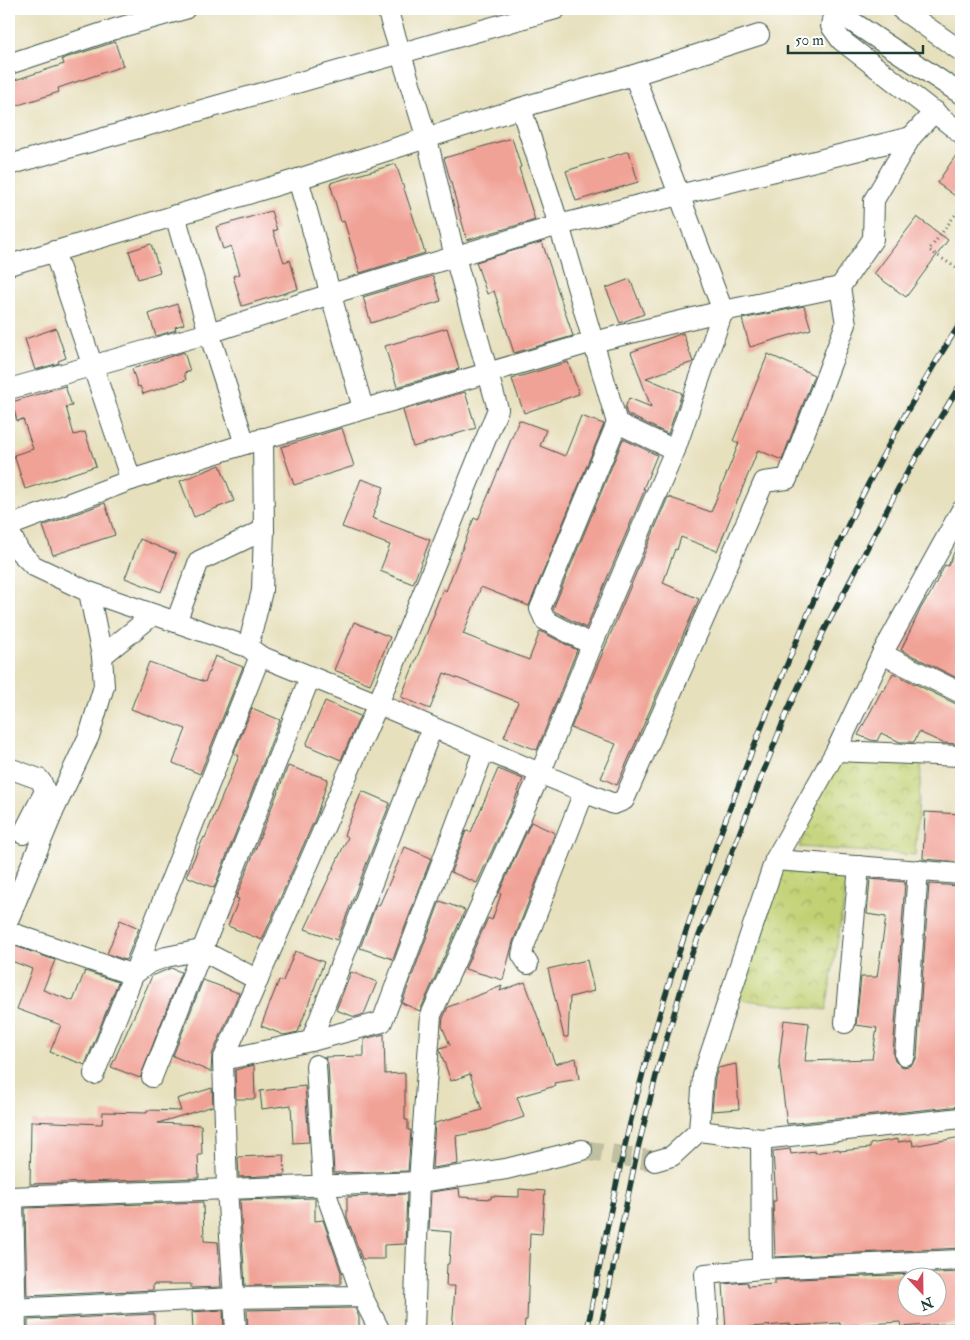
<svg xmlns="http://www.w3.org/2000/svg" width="970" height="1340" viewBox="0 0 970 1340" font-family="'IM FELL Double Pica',serif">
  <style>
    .park { fill: url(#park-crowns); stroke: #708653 }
    .building { fill: #f1a296; fill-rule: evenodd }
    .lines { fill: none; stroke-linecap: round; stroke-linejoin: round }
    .minor-tunnel { stroke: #bfbfa2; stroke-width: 20; stroke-dasharray: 20 10; stroke-linecap: butt }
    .minor-casing { stroke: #3d5549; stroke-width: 22 }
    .path { stroke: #3d5549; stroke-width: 3; stroke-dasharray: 1 4; stroke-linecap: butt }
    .minor { stroke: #fff; stroke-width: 20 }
    .rail-casing { stroke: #1f3d34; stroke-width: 5.5 }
    .rail { stroke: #fff; stroke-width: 4; stroke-dasharray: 11; stroke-linecap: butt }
  </style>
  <defs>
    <pattern id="park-crowns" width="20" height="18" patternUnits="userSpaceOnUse" patternTransform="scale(1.25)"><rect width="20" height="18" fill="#c1d072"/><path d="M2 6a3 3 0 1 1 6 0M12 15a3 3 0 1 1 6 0" fill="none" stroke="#9caa5e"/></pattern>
  </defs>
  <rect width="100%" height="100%" fill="#fff"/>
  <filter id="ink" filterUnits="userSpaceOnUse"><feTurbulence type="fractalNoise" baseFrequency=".02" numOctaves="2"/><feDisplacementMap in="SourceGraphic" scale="10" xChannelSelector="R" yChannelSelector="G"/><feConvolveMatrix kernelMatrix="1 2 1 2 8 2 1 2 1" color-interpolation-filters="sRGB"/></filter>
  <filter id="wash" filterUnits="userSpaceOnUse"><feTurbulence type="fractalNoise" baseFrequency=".0096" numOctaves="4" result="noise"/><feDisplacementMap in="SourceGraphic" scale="20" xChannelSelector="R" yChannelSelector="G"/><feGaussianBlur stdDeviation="1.12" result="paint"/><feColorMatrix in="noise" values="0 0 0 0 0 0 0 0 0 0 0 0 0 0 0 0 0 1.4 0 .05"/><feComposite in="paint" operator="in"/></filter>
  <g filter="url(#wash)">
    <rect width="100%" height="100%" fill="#e7e0bd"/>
    <g class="park">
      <path d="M836 753 922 758 915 855 799 847Z"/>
      <path d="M779 867 849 872 826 1010 738 999Z"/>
    </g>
    <g id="blocks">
      <g class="building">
        <path d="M115 42 123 66 58 88 59 92 9 108V82L64 64 62 59Z"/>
        <path d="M512 138 521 167 519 168 535 220 467 240 444 158Z"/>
        <path d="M961 148V200L937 183Z"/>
        <path d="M629 151 638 182 576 201 566 171Z"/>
        <path d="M396 164 425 253 360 273 344 221 341 222 330 183Z"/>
        <path d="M271 211 277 230 273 231 284 262 290 260 298 289 242 306 233 276 240 274 231 246 223 249 216 227Z"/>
        <path d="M917 217 948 240 906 297 874 274Z"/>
        <path d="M542 242 573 336 514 353 494 291 487 294 476 262Z"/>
        <path d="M151 244 160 272 138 279 129 251Z"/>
        <path d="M433 276 441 301 371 323 363 297Z"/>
        <path d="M630 279 644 314 620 323 606 288Z"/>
        <path d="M177 304 184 324 175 327 176 330 156 336 149 314Z"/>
        <path d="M804 306 811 329 750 347 742 319Z"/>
        <path d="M56 328 66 358 58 361 59 363 35 370 25 339Z"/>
        <path d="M447 328 459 369 397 387 385 346Z"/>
        <path d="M683 333 693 362 646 378 682 393 668 434 627 414 625 408 629 398 651 407 631 352Z"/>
        <path d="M184 352 190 371 184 373 186 380 143 394 140 386 138 387 132 369Z"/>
        <path d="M768 354 814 375 782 460 758 450 717 551 681 537 677 550 675 549 663 583 699 599 617 785 601 778 616 744 571 728 668 497 711 512 739 443 733 441Z"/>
        <path d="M568 362 579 394 524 413 512 379Z"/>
        <path d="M65 386 72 406 66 407 74 435 85 432 96 466 25 489 14 455 33 449 23 419 17 421 12 402Z"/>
        <path d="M465 392 476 428 413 447 403 410Z"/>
        <path d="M581 416 604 424 529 606 481 587 464 632 463 634 529 660 540 631 577 650 537 750 504 737 518 702 444 673 430 709 401 697 435 612H434L443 589 446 591 474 518 478 520 519 420 546 430 540 446 565 456Z"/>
        <path d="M342 428 354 466 294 485 281 447Z"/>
        <path d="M623 439 657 455 643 489H645L586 628 554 611 553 609Z"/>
        <path d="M220 465 234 501 194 517 180 481Z"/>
        <path d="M361 479 384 487 372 518 430 540 413 584 380 571 390 545 342 527Z"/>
        <path d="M105 503 115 535 53 555 43 526Z"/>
        <path d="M961 537V680L901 650 921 608 927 598H928L945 565 948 566Z"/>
        <path d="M140 539 176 554 161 592 125 578Z"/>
        <path d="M354 622 390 637 370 684 334 670Z"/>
        <path d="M215 656 243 667 200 774 173 763 186 729 131 709 149 662 205 682Z"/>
        <path d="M893 673 956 704 961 705V734L956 744 943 743 919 732 914 742H900L881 733 877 741 871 740 858 735 882 690 884 691Z"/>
        <path d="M325 701 360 716 341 760 306 745Z"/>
        <path d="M252 708 280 720 214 888 186 876 204 837 205 838 239 756 234 753Z"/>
        <path d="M288 766 328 779 317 814 262 940 228 926 239 899 236 898Z"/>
        <path d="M498 769 523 779 510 812 477 883 451 872 466 831 471 832Z"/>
        <path d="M362 791 390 803 337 940 305 929 348 837 344 835Z"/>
        <path d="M925 812 961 814V862L923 859Z"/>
        <path d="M531 822 555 833 513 942 503 980 465 969 488 918 492 920 501 894 499 893Z"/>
        <path d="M405 847 431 858 393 959 360 948 376 905 379 906Z"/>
        <path d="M870 879 905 882 893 1054 895 1061 899 1065 904 1067 911 1065 915 1061 917 1056 929 884 961 886V1106L787 1124 779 1062 784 1020 809 1023 805 1061 872 1059 877 1028 856 1025 861 977H877L886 917 867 914Z"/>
        <path d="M440 901 465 910 420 1011 402 1003Z"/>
        <path d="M120 920 139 928 126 960 107 954Z"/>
        <path d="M9 944 55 960 43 990 73 1001 85 971 118 982 85 1065 50 1052 61 1025 17 1009 32 969 9 960Z"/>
        <path d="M295 951 324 962 298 1032 284 1035 261 1026 279 980 283 981Z"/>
        <path d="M587 960 594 991 570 997 568 1037H564L548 969Z"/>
        <path d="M171 968 181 972 140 1078 111 1067 152 976Z"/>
        <path d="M351 972 377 982 364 1014 355 1017 336 1010Z"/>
        <path d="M203 980 239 993 212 1055 211 1072 173 1056Z"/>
        <path d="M525 982 555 1064 576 1058 579 1079 554 1083 555 1086 517 1097 524 1117 486 1130 456 1136 458 1164 432 1168 435 1123 482 1110 470 1074 451 1081 440 1051V1048L450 1045 442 1026 443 1018 448 1007 502 986 500 991Z"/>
        <path d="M384 1034 385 1074 405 1073V1120H408V1130H411L408 1171 334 1173 328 1064 325 1057 364 1056V1039Z"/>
        <path d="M736 1064 739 1109 712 1111 715 1078 718 1068Z"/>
        <path d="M254 1065 255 1099H236L235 1070Z"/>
        <path d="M305 1086 309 1142 293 1143 291 1105 262 1109 260 1091Z"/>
        <path d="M212 1088 213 1106 158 1123 201 1125 202 1155H198L199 1178 30 1184 31 1121 102 1124 103 1112 147 1113V1110L181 1111 177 1099Z"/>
        <path d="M961 1137V1248L775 1257 773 1201H776L773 1151 790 1149 791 1154 815 1151V1153L839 1149 840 1151 870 1148V1144L898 1139V1142L912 1140 913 1146Z"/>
        <path d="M284 1155 285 1175 239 1177 238 1157Z"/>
        <path d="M459 1188 460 1197 491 1199V1196L519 1197V1189L545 1191 542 1234 530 1233 527 1320H525L524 1331H452L455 1286H446L447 1264H449L451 1232 429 1230 431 1192Z"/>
        <path d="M407 1194 405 1244 384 1245V1259H362L347 1217V1197Z"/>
        <path d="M315 1198V1221L323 1220 341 1272V1284L245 1286 240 1200Z"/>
        <path d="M203 1202 204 1241 218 1242 221 1287 191 1288V1284H153V1290L27 1296 25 1208Z"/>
        <path d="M961 1272V1323L901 1327 900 1322 840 1326V1323L791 1326V1324L750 1327 751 1330 726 1331 723 1284 747 1282 748 1286 775 1284V1280ZM908 1278H938V1308H908Z"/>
        <path d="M355 1308 359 1317V1329L326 1328V1330L307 1331H248L247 1310Z"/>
        <path d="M223 1310 224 1331H193L192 1312Z"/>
        <path d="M154 1314V1331H28V1320Z"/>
      </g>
    </g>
  </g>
  <g filter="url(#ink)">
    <use href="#blocks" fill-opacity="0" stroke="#3d5549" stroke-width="1"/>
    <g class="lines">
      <path class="minor-tunnel" d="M582 1150 655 1161"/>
      <g class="minor-casing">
        <g id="minor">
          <path d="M833 9 961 94"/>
          <path d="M901 9 961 51"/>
          <path d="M834 10 831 26 841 40 961 133"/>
          <path d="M9 64 118 28 185 9"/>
          <path d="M521 108 559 225 617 423 675 450"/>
          <path d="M9 165 556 9"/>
          <path d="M298 179 363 408"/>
          <path d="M175 215 209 333 245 444"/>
          <path d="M54 251 131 480"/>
          <path d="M9 265 298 179 533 104 634 75 759 35"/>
          <path d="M9 389 209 333 331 294 559 225 911 137"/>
          <path d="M9 526 131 480 245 444 593 342 723 311 840 287"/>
          <path d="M9 531 19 551 34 566 89 592 102 656 104 686 89 736 54 810 9 918"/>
          <path d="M89 592 248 647 260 656 378 704 584 792 614 804 624 800 764 482 787 479 846 324 840 287 873 239 874 200 911 137 935 111"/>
          <path d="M176 622 199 561 264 530"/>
          <path d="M592 645 545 620 540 609 617 423"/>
          <path d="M248 647 262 591 264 530 263 438"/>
          <path d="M882 654 961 693"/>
          <path d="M102 656 153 615"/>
          <path d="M836 751 961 756"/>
          <path d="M9 768 39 779 42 783 45 791 23 834"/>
          <path d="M775 860 961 874"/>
          <path d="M9 932 133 975 149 963 166 957 201 950 258 980"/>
          <path d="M528 964 522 955 524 946 584 792"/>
          <path d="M845 1023 859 866"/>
          <path d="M311 1041 432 728"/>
          <path d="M905 1055 918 870"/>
          <path d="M223 1060 311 1041 382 1022 484 750"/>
          <path d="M316 1065 323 1185 362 1296 380 1331"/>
          <path d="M94 1074 260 656"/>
          <path d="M152 1077 310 677"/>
          <path d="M699 1131 761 1139 961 1118"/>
          <path d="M761 1139 762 1269"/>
          <path d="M655 1161 672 1156 699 1131 703 1076 775 860 836 751 882 654 961 511"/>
          <path d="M9 1197 419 1182 506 1169 582 1150"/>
          <path d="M13 1197 16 1331"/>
          <path d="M9 1309 234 1298 362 1296"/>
          <path d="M236 1331 227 1188 223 1060 378 704 498 409 455 257 427 139 387 9"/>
          <path d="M414 1331 419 1182 431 1015 540 774 592 645 675 450 723 311 634 75"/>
          <path d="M709 1331 705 1274 762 1269 961 1260"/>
        </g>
      </g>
      <path class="path" d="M961 207 929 250 961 271"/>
      <use href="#minor" class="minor"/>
      <g class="rail-casing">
        <g id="rail">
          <path d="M587 1331C604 1242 621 1153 645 1065 678 945 721 827 768 711 796 642 824 573 857 506 888 443 923 381 961 322"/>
          <path d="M600 1331 638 1148 658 1068 691 956 787 712 823 633 901 483 961 383"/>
        </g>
      </g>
      <use href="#rail" class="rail"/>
    </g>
  </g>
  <rect width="970" height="1340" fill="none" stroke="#fff" stroke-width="30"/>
  <g transform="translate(922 1292) rotate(158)"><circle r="24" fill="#ffffff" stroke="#a5b1ae"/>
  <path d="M0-4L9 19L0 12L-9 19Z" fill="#d1495b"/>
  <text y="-8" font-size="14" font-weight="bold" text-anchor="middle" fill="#1f3d34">N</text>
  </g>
  <path d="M788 45v8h135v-8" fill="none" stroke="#1f3d34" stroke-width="2.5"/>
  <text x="795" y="45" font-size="15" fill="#1f3d34" stroke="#ffffff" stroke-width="4" paint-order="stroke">50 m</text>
</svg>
